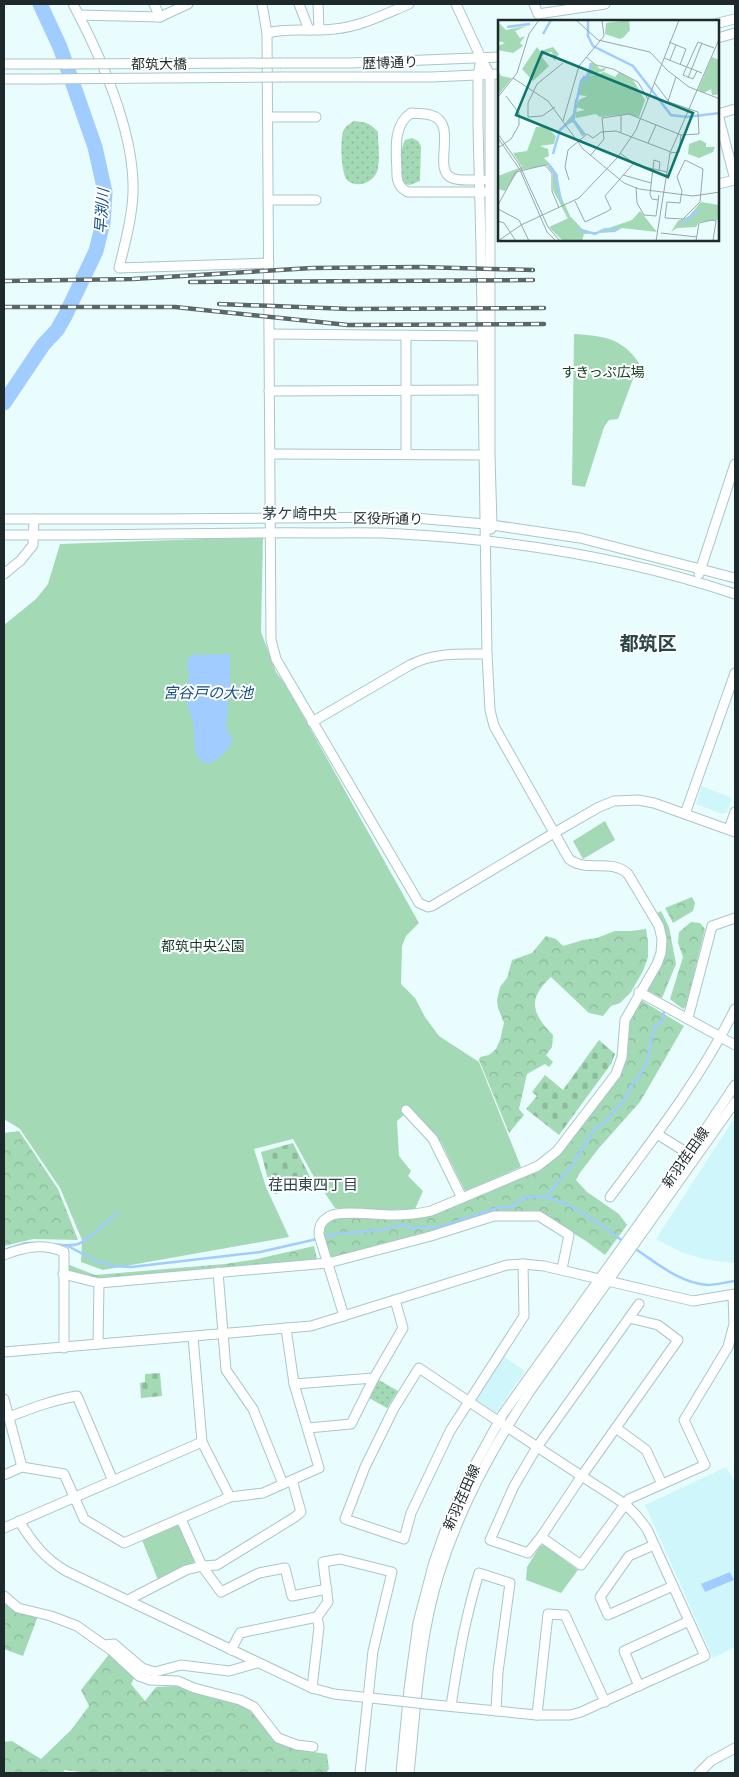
<svg xmlns="http://www.w3.org/2000/svg" width="739" height="1777" viewBox="0 0 739 1777" font-family="Lato,'Noto Sans JP',sans-serif">
  <style>
    .built { fill: #cff7fb }
    .grass { fill: url(#grass-dots) }
    .forest { fill: url(#forest-crowns) }
    .cemetery { fill: url(#cemetery-stones) }
    .park { fill: #a3d9b4 }
    .water { fill: #a0ccff }
    .lines { fill: none; stroke-linecap: round; stroke-linejoin: round }
    .stream { stroke: #a0ccff; stroke-width: 2.5 }
    .river { stroke: #a0ccff; stroke-width: 15 }
    .minor-casing { stroke: #a9c6c9; stroke-width: 11 }
    .minor { stroke: #fff; stroke-width: 9 }
    .rail-casing { stroke: #5a6769; stroke-width: 4.5 }
    .rail { stroke: #fff; stroke-width: 2.5; stroke-dasharray: 8; stroke-linecap: butt }
    .minor-bridge-casing { stroke: #a9c6c9; stroke-width: 11; stroke-linecap: butt }
    .minor-bridge { stroke: #fff; stroke-width: 9 }
    .labels { text-anchor: middle; dominant-baseline: central; stroke-width: 4; stroke-linejoin: round; paint-order: stroke }
    .street-label { font-size: 14px; fill: #1e292b; stroke: #fff }
    .park-label { font-size: 14px; fill: #0f3e23; stroke: #fff }
    .water-label { font-size: 15px; font-style: italic; fill: #114e8a; stroke: #fff }
    .neighbourhood-label { font-size: 15px; fill: #2b4548; stroke: #fff }
    .district-label { font-size: 19px; font-weight: bold; fill: #2b4548; stroke: #fff }
    .inset-river { fill: none; stroke: #a0ccff; stroke-width: 2.5 }
    .inset-road { fill: none; stroke: #98a8aa; stroke-width: 1 }
    .view { fill: #0f766e; fill-opacity: 0.15; stroke: #0f766e; stroke-width: 2.5 }
    .inset-edge { fill: none; stroke: #1e292b; stroke-width: 2.5 }
  </style>
  <defs>
    <pattern id="grass-dots" width="8" height="8" patternUnits="userSpaceOnUse" patternTransform="scale(1.25)"><rect width="8" height="8" fill="#a3d9b4"/><path d="M2 2h.1M6 6h.1" fill="none" stroke="#8cba9b" stroke-width="1.8" stroke-linecap="round"/></pattern>
    <pattern id="forest-crowns" width="20" height="18" patternUnits="userSpaceOnUse" patternTransform="scale(1.25)"><rect width="20" height="18" fill="#a3d9b4"/><path d="M2 6a3 3 0 1 1 6 0M12 15a3 3 0 1 1 6 0" fill="none" stroke="#8cba9b"/></pattern>
    <pattern id="cemetery-stones" width="16" height="16" patternUnits="userSpaceOnUse" patternTransform="scale(1.25)"><rect width="16" height="16" fill="#a3d9b4"/><path d="M2 7V4a2 2 0 0 1 4 0v3zM10 15v-3a2 2 0 0 1 4 0v3z" fill="#8cba9b"/></pattern>
  </defs>
  <rect width="100%" height="100%" fill="#eafdfe"/>
  <g class="built">
    <path d="M702 786 732 798 727 812 722 814 696 804Z"/>
    <path d="M735 1117V1263L722 1262 700 1258 681 1252 656 1239Z"/>
    <path d="M503 1356 525 1371 496 1413 476 1400V1397Z"/>
    <path d="M726 1467 735 1482V1647L713 1658 645 1505Z"/>
  </g>
  <g class="grass">
    <path d="M354 121C366 122 370 123 378 132 378 143 380 156 378 168 376 181 360 189 348 181 341 176 340 140 343 132 345 126 349 124 354 121Z"/>
    <path d="M412 138 418 141 421 146 420 181 410 185 405 184C398 174 399 151 405 140Z"/>
    <path d="M379 1380 398 1391 387 1408 369 1398Z"/>
  </g>
  <g class="forest">
    <path d="M692 897 695 903 693 911 673 923 665 908Z"/>
    <path d="M661 911 669 927 676 964 662 998 646 990C657 972 670 953 665 931 664 925 659 918 657 913Z"/>
    <path d="M691 922 700 923 705 929 686 1006 683 1009 670 999 683 957 678 943 679 932Z"/>
    <path d="M646 929 648 942V957L643 971 631 992 620 1003 611 1006 603 1016 589 1013 551 977C527 999 532 1014 553 1035L552 1047 546 1055 553 1062 549 1067 545 1064 527 1074 519 1109 524 1115 509 1133 479 1060 480 1057 489 1055 496 1049 500 1040 504 1023 498 1008 497 1000 500 987 507 978 512 960 532 953 546 936 556 939 563 946 583 940 597 938 615 931H631Z"/>
    <path d="M641 1000 684 1026 640 1102 599 1148 579 1174 576 1180 587 1192 619 1214 627 1225 605 1255 586 1241 548 1218 498 1211 447 1227 334 1258 330 1256C325 1239 316 1224 337 1216L432 1213 562 1150 622 1072 627 1055 629 1020Z"/>
    <path d="M19 1131 58 1189 78 1240 33 1239 4 1246V1133Z"/>
    <path d="M314 1246 317 1259 97 1280 67 1271V1264L95 1275 225 1264 257 1259Z"/>
    <path d="M4 1599 38 1616 23 1656 4 1649Z"/>
    <path d="M110 1653 135 1677 131 1684 145 1701 156 1687 176 1686 238 1702 253 1709 278 1740 300 1750 327 1754 329 1769 326 1773H87L65 1770 62 1773H4V1742L12 1741 41 1759 71 1730 89 1706 81 1690Z"/>
  </g>
  <g class="cemetery">
    <path d="M599 1040 615 1054 611 1064 559 1135 526 1109 537 1096 532 1092 545 1075 563 1090Z"/>
    <path d="M293 1143 313 1183 275 1194 268 1180 261 1152Z"/>
    <path d="M160 1373 162 1396 141 1398 140 1383 145 1382V1374Z"/>
  </g>
  <g class="park">
    <path d="M574 334C603 336 621 337 639 363L618 419 609 420 604 427 585 487 572 485Z"/>
    <path d="M263 537 261 632 276 672 287 687 419 923 406 936 402 946 401 984 415 998 425 1017 439 1036 479 1062 521 1167 465 1191 441 1142 411 1109 397 1121 399 1156 411 1171 408 1176 423 1191 415 1209 389 1210 335 1208 314 1177 293 1139 254 1149 266 1187 289 1237 103 1270 81 1262 82 1240 60 1188 20 1129 4 1119V625L36 599 48 584 60 544Z"/>
    <path d="M605 821 615 840 583 859 573 841Z"/>
    <path d="M176 1525 181 1528 196 1561 158 1580 142 1540Z"/>
    <path d="M544 1545 578 1570 561 1593 526 1580 527 1567 540 1546Z"/>
  </g>
  <g class="water">
    <path d="M230 654V688L226 727 233 742C225 754 205 776 196 753 193 746 195 737 194 730 193 718 187 708 187 696 187 689 189 683 189 676 188 669 186 665 188 658L193 655Z"/>
    <path d="M730 1572 734 1580 705 1592 701 1584Z"/>
  </g>
  <g class="lines">
    <g class="stream">
      <path d="M547 1196 571 1167 594 1130 603 1124 622 1103 633 1083 638 1078 646 1064 655 1025 661 1023 664 1012"/>
      <path d="M322 1238 336 1234 380 1230 401 1225 412 1228 440 1227 497 1208 511 1207C543 1176 595 1222 623 1241"/>
      <path d="M50 1244C59 1244 69 1247 78 1244 91 1239 107 1222 117 1213"/>
      <path d="M66 1245 96 1261 114 1266 131 1267 260 1252 317 1239"/>
      <path d="M634 1248C657 1263 679 1283 708 1285 716 1285 726 1282 735 1281"/>
      <path d="M4 1250 26 1243H34"/>
    </g>
    <path class="river" d="M4 403 43 345 57 330 65 316 96 251 103 223 105 192 95 147 60 47 40 4"/>
    <g class="minor-casing">
      <g id="minor">
        <path d="M73 4C101 57 135 132 133 193 132 218 125 243 119 268L269 263"/>
        <path d="M154 4 160 17"/>
        <path d="M262 4 267 33 271 640 276 659 419 903 428 907 432 906 554 833 599 807 614 801 638 800 654 803 735 832"/>
        <path d="M299 4 309 30"/>
        <path d="M318 4 319 30"/>
        <path d="M456 4 481 58 490 75V455L492 525 491 529"/>
        <path d="M534 4 538 14 605 4"/>
        <path d="M79 15 160 17 188 4"/>
        <path d="M718 23 735 19"/>
        <path d="M267 33C289 27 312 32 334 29 360 27 385 14 409 4"/>
        <path d="M718 38 735 33"/>
        <path d="M282 63H350L499 57"/>
        <path d="M4 64H66"/>
        <path d="M282 77H431L499 74"/>
        <path d="M4 79H39"/>
        <path d="M718 114 735 180"/>
        <path d="M718 114 735 109"/>
        <path d="M268 117H316"/>
        <path d="M483 180C474 179 461 182 452 178 431 170 460 122 430 115 424 113 417 114 411 113 391 126 397 155 397 176 398 184 400 188 408 192H485"/>
        <path d="M718 184 735 180"/>
        <path d="M269 200H316"/>
        <path d="M270 334 487 336"/>
        <path d="M406 336V454"/>
        <path d="M269 391 482 390"/>
        <path d="M270 454 488 455"/>
        <path d="M4 519H151L403 517 485 524 580 538 735 578"/>
        <path d="M4 535C108 536 213 532 318 533 345 533 373 532 401 534 514 540 628 558 735 594"/>
        <path d="M4 574 21 560 33 545 34 519"/>
        <path d="M699 574 735 464"/>
        <path d="M312 722 410 665C435 652 460 654 487 654"/>
        <path d="M685 814 735 673"/>
        <path d="M729 829 735 812"/>
        <path d="M639 992 735 1045"/>
        <path d="M688 1018 712 926 735 918"/>
        <path d="M406 1110 433 1139 462 1198"/>
        <path d="M657 1134 689 1154"/>
        <path d="M610 1197C655 1137 702 1076 735 1009"/>
        <path d="M4 1255C24 1247 43 1243 64 1252V1348"/>
        <path d="M218 1272 226 1370 253 1409 283 1484"/>
        <path d="M63 1274 99 1283"/>
        <path d="M639 1304 537 1447 514 1486 490 1540 528 1553 541 1537 581 1565 629 1499 705 1465 684 1420 728 1347 734 1324 733 1295"/>
        <path d="M344 1316 319 1235C319 1226 321 1221 330 1216 341 1210 377 1215 392 1215 405 1215 418 1214 431 1211L538 1166 557 1151 616 1074 622 1057 625 1020 657 964 661 953 662 939 659 926 628 874C612 858 586 873 569 859L494 726 490 710 487 654 481 247 478 126V76L481 58"/>
        <path d="M98 1344 99 1283 328 1263 431 1236 494 1216H539L569 1235 562 1269"/>
        <path d="M4 1352 311 1326 507 1265 523 1264 544 1266 693 1301 735 1294"/>
        <path d="M294 1384 374 1378"/>
        <path d="M4 1399 22 1467 64 1474 84 1519 124 1543 230 1497 263 1493 319 1468 294 1384 286 1328"/>
        <path d="M9 1417C32 1408 53 1400 77 1396L113 1481"/>
        <path d="M308 1428 351 1424 374 1378 403 1328 395 1300"/>
        <path d="M616 1428 646 1450 662 1484"/>
        <path d="M202 1442 230 1497"/>
        <path d="M4 1475 22 1467"/>
        <path d="M181 1519 202 1566 221 1592 259 1573 285 1568 292 1596 327 1589"/>
        <path d="M19 1521C33 1543 44 1558 66 1571L312 1688 334 1694 399 1701"/>
        <path d="M4 1528 202 1442 193 1337"/>
        <path d="M541 1537 581 1477 678 1340 658 1325 629 1318"/>
        <path d="M654 1545 629 1556 600 1597 608 1615 673 1586"/>
        <path d="M4 1596 18 1608 51 1616 77 1626 111 1650 139 1676 150 1680 178 1681 194 1688 240 1700 254 1707 278 1738 297 1745 313 1747"/>
        <path d="M128 1600 186 1570 202 1566 217 1565 295 1517 301 1512 292 1480"/>
        <path d="M105 1645 114 1644 142 1668 155 1672 181 1665 229 1671 257 1663"/>
        <path d="M231 1650 240 1633 317 1617"/>
        <path d="M639 1686 624 1651 689 1621"/>
        <path d="M312 1688 319 1627 317 1617 328 1602 323 1562 340 1559 392 1572 373 1651 360 1773"/>
        <path d="M425 1704 537 1715H570L581 1712 705 1656 647 1529 637 1516 625 1504C556 1460 487 1414 419 1368L394 1408 365 1467 345 1519 404 1539 411 1513 450 1431 524 1316 523 1264"/>
        <path d="M451 1706C458 1660 465 1618 479 1573L510 1583 498 1672 496 1711"/>
        <path d="M537 1715 548 1614 565 1615 605 1702"/>
        <path d="M401 1773 409 1689 418 1623 434 1562 449 1520 466 1481 503 1414 689 1154 735 1085"/>
        <path d="M409 1773C416 1707 419 1638 439 1574 460 1507 491 1450 530 1391L735 1102"/>
        <path d="M699 1773 711 1761 735 1748"/>
      </g>
    </g>
    <use href="#minor" class="minor"/>
    <g class="rail-casing">
      <g id="rail">
        <path d="M4 281 133 279 312 268 420 267 533 270"/>
        <path d="M190 282 533 280"/>
        <path d="M219 304 350 309 544 308"/>
        <path d="M4 307H175L348 325 544 324"/>
      </g>
    </g>
    <use href="#rail" class="rail"/>
    <g class="minor-bridge-casing">
      <g id="minor-bridge">
        <path d="M66 64 282 63"/>
        <path d="M39 79 282 77"/>
        <path d="M399 1701 425 1704"/>
      </g>
    </g>
    <use href="#minor-bridge" class="minor-bridge"/>
  </g>
  <g class="labels">
    <g class="street-label">
      <text transform="translate(390 62) rotate(-2)">歴博通り</text>
      <text x="159" y="63">都筑大橋</text>
      <text transform="translate(388 518) rotate(1)">区役所通り</text>
      <text transform="translate(685 1157) rotate(-55)">新羽荏田線</text>
      <text transform="translate(461 1497) rotate(-66)">新羽荏田線</text>
    </g>
    <g class="park-label">
      <text x="603" y="371">すきっぷ広場</text>
      <text x="203" y="945">都筑中央公園</text>
    </g>
    <g class="water-label">
      <text transform="translate(101 211) rotate(-86)">早渕川</text>
      <text x="208" y="692">宮谷戸の大池</text>
    </g>
    <g class="neighbourhood-label">
      <text x="300" y="513">茅ケ崎中央</text>
      <text x="313" y="1184">荏田東四丁目</text>
    </g>
    <g class="district-label">
      <text x="648" y="642">都筑区</text>
    </g>
  </g>
  <g transform="translate(498 20)">
    <rect width="221" height="221" fill="#eafdfe"/>
    <path d="M53 145 60 155V170L73 198 70 199 55 170V153L50 147Z" fill="#a3d9b4"/>
    <path d="M0 2 8 10 29 6 17 11 22 18 27 16 22 23 25 26 15 33 0 30V26L7 23 0 21ZM39 27 42 31 55 27 61 34 56 41 54 32 47 33 44 37 51 46 35 61 24 49ZM94 42 102 49 108 48 106 51 87 57ZM77 79 80 80 77 100 88 114 84 116 75 102 69 105 68 102 75 94Z" fill="#a3d9b4"/>
    <path d="M131 0 132 10 126 17 122 19 107 14 108 3ZM214 37 221 40V73L218 75H214L213 69 206 73 200 70ZM0 50 3 56 14 58 1 74ZM106 52 117 57 121 52 135 60 147 80 141 97 129 94 102 97 98 94 78 98V92L87 90 78 87 81 80 89 76 80 75 84 58ZM38 107 48 106 58 116 56 124 42 126 50 129 51 136 46 138 53 145 21 150 7 171 0 169V156L24 147 15 133 29 131ZM202 120 208 123V127H217L215 132 201 138 190 134 191 124ZM203 182 221 185V200L201 202 198 207 179 208 173 212 180 201 191 196ZM142 191 159 212 124 208 117 212 86 214 84 221H65L51 207 73 197 87 212H99L134 200Z" fill="#a3d9b4"/>
    <path class="inset-river" d="M90 0V16L95 26 135 46 173 95 189 97 222 93M9 7 32 4M45 14 53 0M88 62 93 43M75 100 86 115M55 134 62 110 75 98 83 61 87 56M50 144 58 155 63 181M185 203 201 190M80 209 97 214 107 209 116 211 120 207"/>
    <path class="inset-road" d="M78 0 100 20 152 32 169 50 191 67 222 79M171 22 188 29 182 45M88 37 98 45 115 49 140 62 150 79M166 38 204 53M172 40 178 25M199 51 195 59 185 55 200 22 216 28M15 58 50 81 85 129 126 163 141 169 195 176 222 172M190 58 204 23M0 77 19 53 31 14 41 0M170 81 178 57M57 87 44 96 30 97V83L39 64 65 43M65 101 81 46 106 16 104 0M123 112V95M0 114 21 144 50 207 62 221M0 118 22 150 49 212 58 221M150 123 158 105M0 128 13 119 21 105V93L8 76M122 133 138 145 169 152M172 133 181 132 183 115M92 136 106 119 104 98 131 94 183 115 201 114 200 92 171 82 156 62M187 140 205 149 202 182 185 199 167 198 169 182 182 183 184 171 179 157ZM125 155 153 163M71 160 67 147 70 130 89 114 95 118 103 112 118 111 173 132M138 167 139 183 146 195 158 196 161 175M160 180 154 179 152 174 156 140 162 142 161 151M77 181 87 202 108 192 113 189 107 176 135 144M0 185 18 152 47 145 54 153V171L61 188M0 189 21 200 31 221M0 201 6 203 18 221M163 213 199 217M0 221 23 205 81 178 119 138 138 110 181 0M158 221 172 133 222 17M198 221 201 203 214 200 218 201 215 221"/>
    <path class="view" d="M44 32 195 93 170 157 18 95Z"/>
    <rect width="221" height="221" class="inset-edge"/>
  </g>
  <rect width="739" height="1777" fill="none" stroke="#1e292b" stroke-width="10"/>
</svg>
